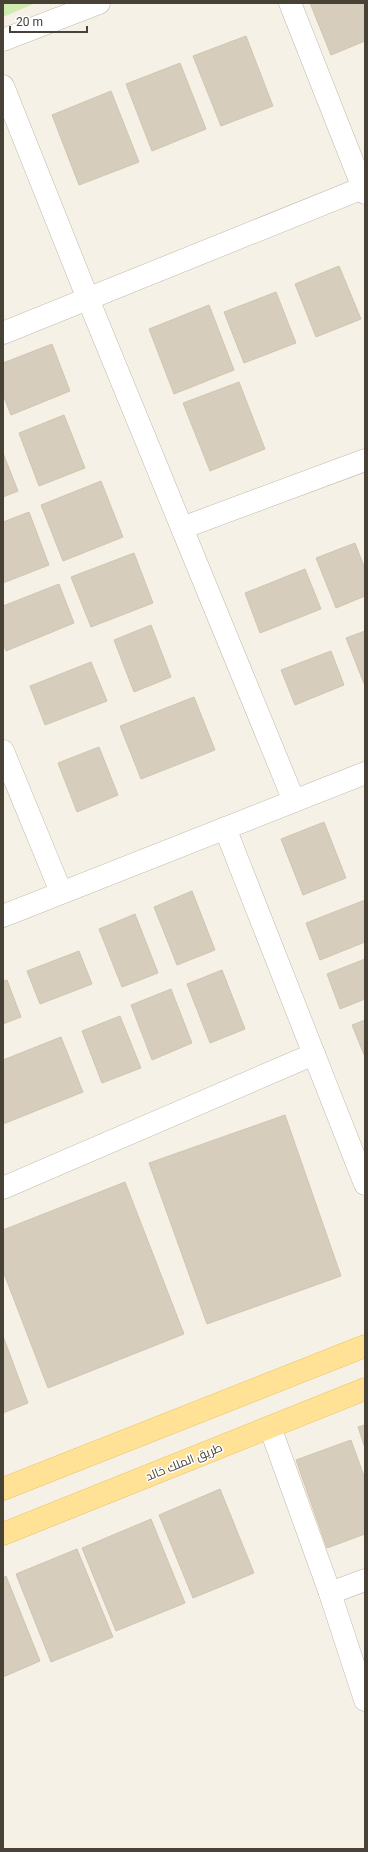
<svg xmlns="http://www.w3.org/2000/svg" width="368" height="1852" viewBox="0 0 368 1852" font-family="Roboto,Cairo,sans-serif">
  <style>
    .green { fill: #cfebae }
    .building { fill: #d7cdbc; stroke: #d2c5af }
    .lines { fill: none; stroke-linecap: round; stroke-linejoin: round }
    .minor-casing { stroke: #c1b9a9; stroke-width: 23 }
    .major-casing { stroke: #ebc35f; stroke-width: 23 }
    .minor { stroke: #fff; stroke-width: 22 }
    .major { stroke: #ffe296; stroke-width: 22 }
    .labels { text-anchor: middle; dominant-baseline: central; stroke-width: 3; stroke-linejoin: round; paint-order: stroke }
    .street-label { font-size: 12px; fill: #484136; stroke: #fff }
  </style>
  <rect width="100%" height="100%" fill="#f5f1e7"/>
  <path class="green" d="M3 3H36L3 17Z"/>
  <g class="building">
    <path d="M310 3H365V41L331 55Z"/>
    <path d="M246 36 273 106 221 126 193 56Z"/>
    <path d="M180 63 206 129 152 151 126 84Z"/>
    <path d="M111 91 139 162 79 185 52 115Z"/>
    <path d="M339 266 361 319 316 337 295 284Z"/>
    <path d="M276 292 296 343 244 363 224 312Z"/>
    <path d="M209 305 234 370 174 394 149 329Z"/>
    <path d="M52 344 70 391 11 415 3 395V363Z"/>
    <path d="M239 382 265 449 210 471 183 403Z"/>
    <path d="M64 415 85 468 39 486 19 433Z"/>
    <path d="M3 453 18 491 3 497Z"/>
    <path d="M101 481 123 537 63 561 41 505Z"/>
    <path d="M29 512 49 565 3 583V522Z"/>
    <path d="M355 543 365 569V596L336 608 316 558Z"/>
    <path d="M134 553 153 603 91 627 71 577Z"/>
    <path d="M305 569 321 609 260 633 245 593Z"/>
    <path d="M59 584 74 623 6 651 3 644V606Z"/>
    <path d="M151 625 171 677 134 692 114 640Z"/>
    <path d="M365 631V686L346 638Z"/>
    <path d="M331 651 344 685 295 705 281 670Z"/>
    <path d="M91 662 107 701 45 725 30 686Z"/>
    <path d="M194 697 215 750 141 779 120 726Z"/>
    <path d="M99 747 118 795 77 812 58 763Z"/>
    <path d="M324 822 346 878 303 895 281 839Z"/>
    <path d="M192 891 215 950 177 965 154 907Z"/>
    <path d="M365 900V942L320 960 306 923Z"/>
    <path d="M135 914 158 973 122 987 99 929Z"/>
    <path d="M79 951 92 984 40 1004 27 971Z"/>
    <path d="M365 959V999L340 1009 327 974Z"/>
    <path d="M222 970 245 1029 210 1043 187 984Z"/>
    <path d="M7 980 21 1017 3 1024V981Z"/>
    <path d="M171 989 192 1043 152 1060 131 1005Z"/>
    <path d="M120 1016 141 1068 102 1083 82 1031Z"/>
    <path d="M365 1020V1057L352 1025Z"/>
    <path d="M61 1037 83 1092 3 1124V1060Z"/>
    <path d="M285 1115 341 1276 207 1324 149 1163Z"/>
    <path d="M125 1182 184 1334 48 1388 3 1271V1230Z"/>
    <path d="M3 1336 28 1403 3 1413Z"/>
    <path d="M365 1425V1448L358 1427Z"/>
    <path d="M351 1440 365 1479V1534L327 1548 296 1460Z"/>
    <path d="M220 1489 254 1573 193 1598 159 1515Z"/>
    <path d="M151 1519 185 1603 116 1631 82 1548Z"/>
    <path d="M77 1549 113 1637 51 1662 16 1574Z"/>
    <path d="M6 1576 40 1661 3 1677V1578Z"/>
  </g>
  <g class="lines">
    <g class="minor-casing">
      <g id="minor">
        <path d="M290 3 365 193"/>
        <path d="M3 40 99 3"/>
        <path d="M3 86 88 299 294 801"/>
        <path d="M3 333 365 187"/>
        <path d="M182 528 365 460"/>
        <path d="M3 751 61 892"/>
        <path d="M225 828 365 1184"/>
        <path d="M3 916 365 773"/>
        <path d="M3 1188 314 1054"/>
        <path d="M270 1427 330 1593"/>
        <path d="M365 1580 330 1593 365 1700"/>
      </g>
    </g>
    <g class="major-casing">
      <g id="major">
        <path d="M3 1489 365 1346"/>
        <path d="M3 1534 365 1389"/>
      </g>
    </g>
    <use href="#minor" class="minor"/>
    <use href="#major" class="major"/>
  </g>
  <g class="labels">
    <g class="street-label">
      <text transform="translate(184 1462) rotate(-22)">طريق الملك خالد</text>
    </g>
  </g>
  <rect width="368" height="1852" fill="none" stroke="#484136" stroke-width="8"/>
  <path d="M10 26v6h77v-6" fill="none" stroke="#484136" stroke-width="2"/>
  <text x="16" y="26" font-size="12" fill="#484136" stroke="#ffffff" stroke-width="3" paint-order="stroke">20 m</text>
</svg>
